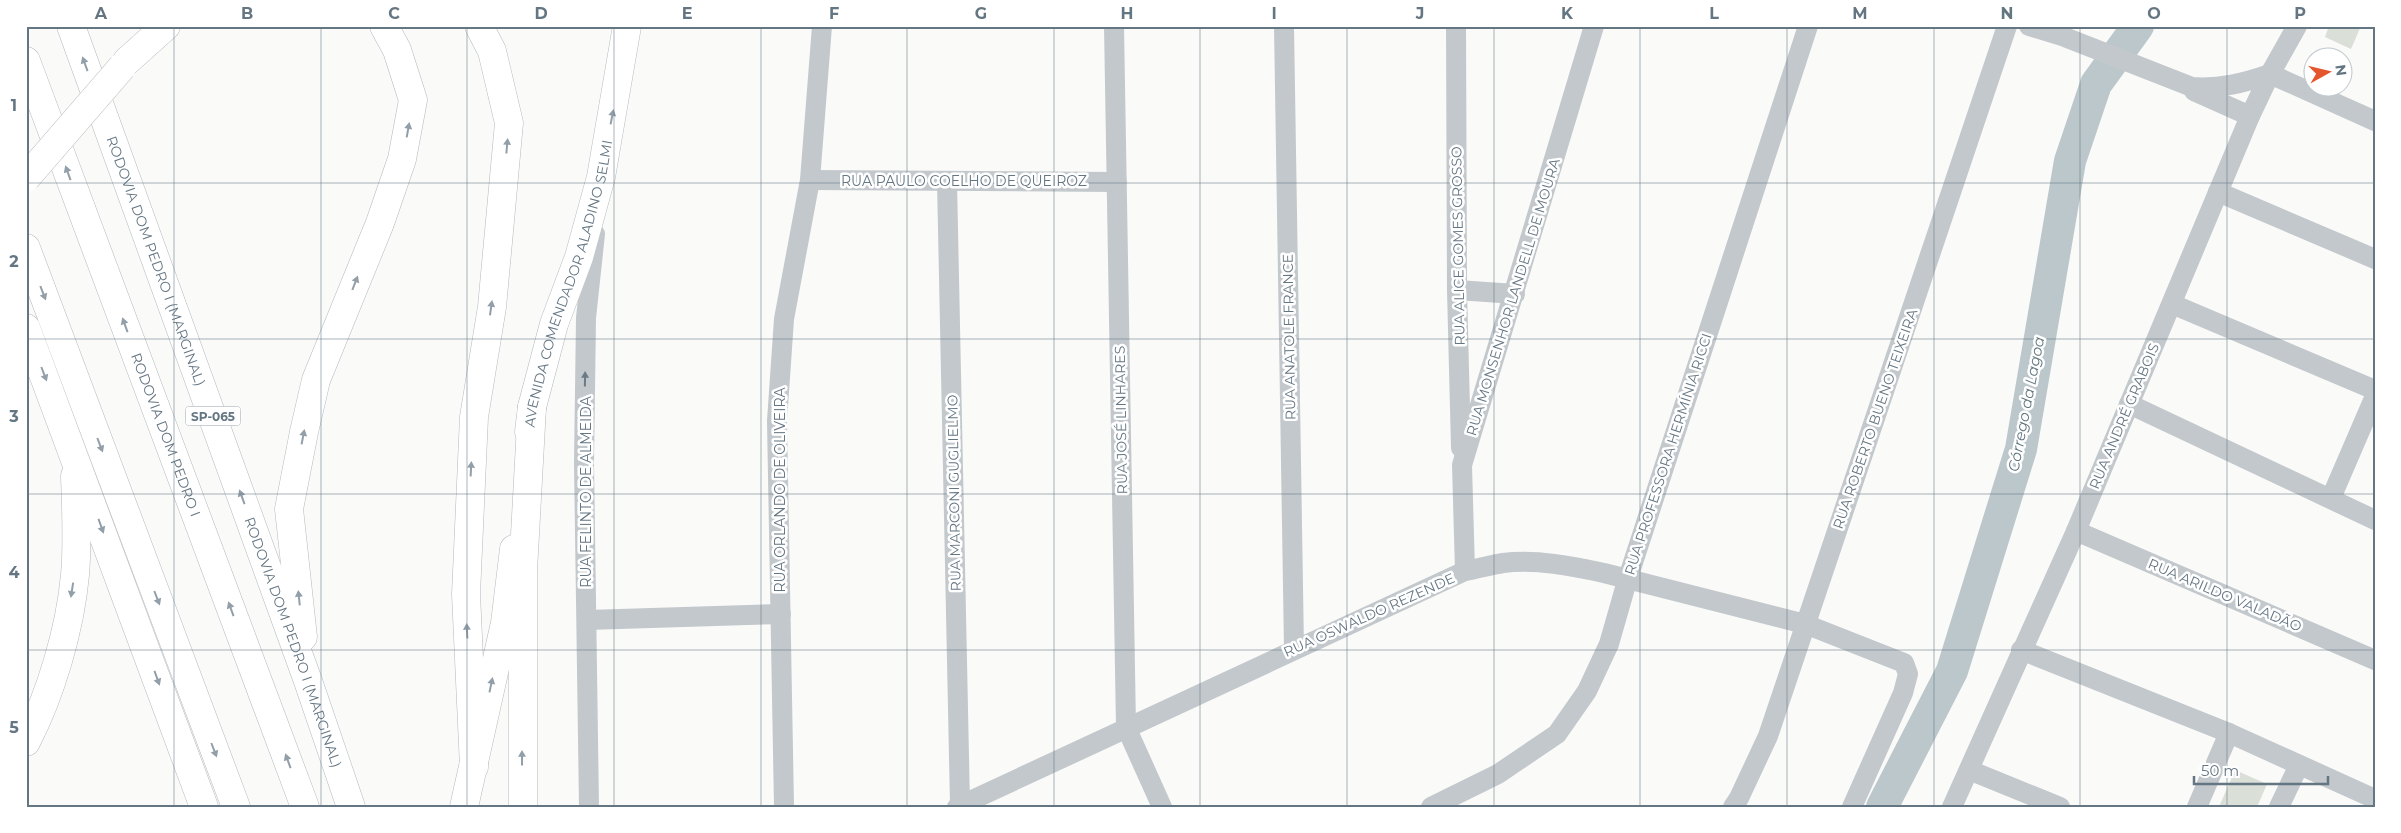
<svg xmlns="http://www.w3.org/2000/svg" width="2401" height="833" viewBox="0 0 2401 833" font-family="Montserrat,sans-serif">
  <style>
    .green { fill: #dadfd7 }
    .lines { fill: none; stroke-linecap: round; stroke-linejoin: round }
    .river { stroke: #bbc7cb; stroke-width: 32 }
    .primary-casing { stroke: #b5babe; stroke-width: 29 }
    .trunk-casing { stroke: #b4b9bd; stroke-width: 29 }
    .motorway-casing { stroke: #b4b9bd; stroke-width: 29 }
    .minor { stroke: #c3c8cc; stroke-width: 20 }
    .primary { stroke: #fff; stroke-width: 28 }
    .trunk { stroke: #fff; stroke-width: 28 }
    .motorway { stroke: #fff; stroke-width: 28 }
    .primary-bridge-casing { stroke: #b5babe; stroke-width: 29; stroke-linecap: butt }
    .primary-bridge { stroke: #fff; stroke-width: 28 }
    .oneway { fill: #939fa8 }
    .oneway2 { fill: #6a7a87 }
    .grid { fill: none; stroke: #657683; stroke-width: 1; stroke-opacity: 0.55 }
    .labels { text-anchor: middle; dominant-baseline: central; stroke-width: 5; stroke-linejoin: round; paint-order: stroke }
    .shield { fill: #fff; stroke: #939fa8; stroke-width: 1 }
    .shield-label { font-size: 12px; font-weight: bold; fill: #657683 }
    .street-label { font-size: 14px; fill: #657683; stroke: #fff }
    .water-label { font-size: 15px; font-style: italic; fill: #60757c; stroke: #fff }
    .neatline { fill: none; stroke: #657683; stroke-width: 2 }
    .grid-label { font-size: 16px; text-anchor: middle; font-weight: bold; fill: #657683 }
  </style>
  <rect width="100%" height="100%" fill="#fafaf8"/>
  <g class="green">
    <path d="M2329 26H2361L2351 49 2325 37Z"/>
    <path d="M2235 770 2267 784 2257 807H2219Z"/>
  </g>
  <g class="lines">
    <path class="river" d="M1882 807 1952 671 2021 449 2070 161 2096 84 2138 26"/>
    <g class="primary-casing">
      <g id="primary">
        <path id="s1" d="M529 432 532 407 554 324 579 257 601 177 627 26"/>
        <path d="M464 807 505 623 514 549"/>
      </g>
    </g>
    <g class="trunk-casing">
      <g id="trunk">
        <path id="s2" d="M71 26 308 681 351 807"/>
        <path d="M127 61 166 26"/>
        <path d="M26 328 204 807"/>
        <path d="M303 637 289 509 304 432 316 380 380 223 402 159 413 100 397 50 384 26"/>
        <path d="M26 742C51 694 70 629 75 575 78 542 76 509 75 476"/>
        <path d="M474 767 466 594 474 417 492 307 509 123 492 51 479 26"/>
        <path d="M523 807V571L532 407"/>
      </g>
    </g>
    <g class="motorway-casing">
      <g id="motorway">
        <path id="s3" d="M26 61 305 807"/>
        <path d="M26 248 236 807"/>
      </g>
    </g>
    <g class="minor">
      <path d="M1114 26 1126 727 1162 807"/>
      <path d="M1284 26 1294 649"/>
      <path d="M1456 26 1457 290 1461 448"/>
      <path d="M2029 26 2062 36 2192 87C2220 89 2244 83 2270 74L2375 121"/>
      <path d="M2194 91 2250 116"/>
      <path d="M810 180 1117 182"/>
      <path d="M947 181 960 805"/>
      <path d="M2218 192 2375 259"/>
      <path d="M1457 290 1515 294"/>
      <path d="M2172 304 2375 390"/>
      <path d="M2129 404 2375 520"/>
      <path d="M2331 498 2375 396"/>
      <path d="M2076 531 2375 660"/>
      <path d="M1465 571 1462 465 1594 26"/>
      <path d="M587 620 781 614"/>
      <path d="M2021 650 2229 733 2375 799"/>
      <path d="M1969 770 2060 807"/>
      <path d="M589 807 584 463 586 318 595 234"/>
      <path d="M784 807 777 421 784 319 810 180 822 26"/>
      <path d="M957 807 1465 571C1477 569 1490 565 1503 563 1536 559 1572 566 1604 573L1805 624 1904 663 1908 674 1903 693 1852 807"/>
      <path d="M1431 807 1498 774 1557 734 1587 691 1609 644 1627 581 1808 26"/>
      <path d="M1733 807 1739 798 1768 736 2007 26"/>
      <path d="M1952 807 2076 531 2250 116 2270 74 2297 26"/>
      <path d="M2197 807 2229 733"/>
      <path d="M2279 807 2299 765"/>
    </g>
    <use href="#primary" class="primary"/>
    <use href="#trunk" class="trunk"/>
    <use href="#motorway" class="motorway"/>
    <g class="primary-bridge-casing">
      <path id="primary-bridge" d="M26 178 122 67"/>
    </g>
    <use href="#primary-bridge" class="primary-bridge"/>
  </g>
  <defs><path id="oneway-solid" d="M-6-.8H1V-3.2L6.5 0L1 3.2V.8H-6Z" transform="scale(1.25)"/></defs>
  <g class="oneway">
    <use href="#oneway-solid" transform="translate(85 64) rotate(-110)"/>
    <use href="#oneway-solid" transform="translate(612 117) rotate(-79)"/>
    <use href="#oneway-solid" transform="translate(408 130) rotate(-80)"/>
    <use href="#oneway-solid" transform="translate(507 146) rotate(-85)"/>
    <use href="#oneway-solid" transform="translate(68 173) rotate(-110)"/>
    <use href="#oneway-solid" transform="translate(355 283) rotate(-69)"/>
    <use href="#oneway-solid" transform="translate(43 293) rotate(69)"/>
    <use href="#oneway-solid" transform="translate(491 308) rotate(-82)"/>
    <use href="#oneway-solid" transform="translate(125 325) rotate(-110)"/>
    <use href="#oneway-solid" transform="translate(44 374) rotate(69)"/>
    <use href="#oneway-solid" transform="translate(303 437) rotate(-79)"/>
    <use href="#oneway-solid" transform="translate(100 445) rotate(69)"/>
    <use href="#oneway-solid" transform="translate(471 469) rotate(-87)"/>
    <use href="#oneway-solid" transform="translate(242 497) rotate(-110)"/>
    <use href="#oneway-solid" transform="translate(101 526) rotate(70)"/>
    <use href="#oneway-solid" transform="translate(72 590) rotate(99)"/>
    <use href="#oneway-solid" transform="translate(157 598) rotate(69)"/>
    <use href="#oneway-solid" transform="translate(299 598) rotate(-96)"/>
    <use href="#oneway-solid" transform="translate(231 609) rotate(-110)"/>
    <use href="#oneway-solid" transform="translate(467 631) rotate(-93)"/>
    <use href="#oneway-solid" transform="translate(157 678) rotate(70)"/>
    <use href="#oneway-solid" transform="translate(491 685) rotate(-78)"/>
    <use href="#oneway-solid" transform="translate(214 750) rotate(69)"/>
    <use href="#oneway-solid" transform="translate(522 758) rotate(-90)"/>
    <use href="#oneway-solid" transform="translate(288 761) rotate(-110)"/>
  </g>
  <use class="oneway2" href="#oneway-solid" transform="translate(585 379) rotate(-89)"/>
  <path class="grid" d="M174 26V807M321 26V807M467 26V807M614 26V807M761 26V807M907 26V807M1054 26V807M1200 26V807M1347 26V807M1494 26V807M1640 26V807M1787 26V807M1934 26V807M2080 26V807M2227 26V807M26 183H2375M26 339H2375M26 494H2375M26 650H2375"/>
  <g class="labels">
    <rect class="shield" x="185.5" y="406.5" width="55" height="19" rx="4"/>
    <g class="shield-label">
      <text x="213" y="416">SP-065</text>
    </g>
    <g class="street-label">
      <text x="964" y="181">RUA PAULO COELHO DE QUEIROZ</text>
      <text transform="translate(1458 246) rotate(-91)">RUA ALICE GOMES GROSSO</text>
      <text stroke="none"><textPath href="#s2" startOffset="250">RODOVIA DOM PEDRO I (MARGINAL)</textPath></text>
      <text stroke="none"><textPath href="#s1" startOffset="154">AVENIDA COMENDADOR ALADINO SELMI</textPath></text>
      <text transform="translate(1513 297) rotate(-73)">RUA MONSENHOR LANDELL DE MOURA</text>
      <text transform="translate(1289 337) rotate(-91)">RUA ANATOLE FRANCE</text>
      <text transform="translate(2124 416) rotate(-67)">RUA ANDRÉ GRABOIS</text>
      <text transform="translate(1875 419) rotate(-71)">RUA ROBERTO BUENO TEIXEIRA</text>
      <text transform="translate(1121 420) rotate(-91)">RUA JOSÉ LINHARES</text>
      <text stroke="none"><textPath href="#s3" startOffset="399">RODOVIA DOM PEDRO I</textPath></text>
      <text transform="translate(1668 454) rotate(-72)">RUA PROFESSORA HERMÍNIA RICCI</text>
      <text transform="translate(780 490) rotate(-90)">RUA ORLANDO DE OLIVEIRA</text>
      <text transform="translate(586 492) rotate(-90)">RUA FELINTO DE ALMEIDA</text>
      <text transform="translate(954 493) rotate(-91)">RUA MARCONI GUGLIELMO</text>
      <text transform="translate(2225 595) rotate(23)">RUA ARILDO VALADÃO</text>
      <text transform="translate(1369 615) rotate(-24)">RUA OSWALDO REZENDE</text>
      <text stroke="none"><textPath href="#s2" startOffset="655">RODOVIA DOM PEDRO I (MARGINAL)</textPath></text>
    </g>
    <g class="water-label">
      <text transform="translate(2026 404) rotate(-79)">Córrego da Lagoa</text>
    </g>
  </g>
  <rect width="2401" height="833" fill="none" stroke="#ffffff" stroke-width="55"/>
  <g transform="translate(2328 72) rotate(82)"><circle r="24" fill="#ffffff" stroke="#c1c8cd"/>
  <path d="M0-4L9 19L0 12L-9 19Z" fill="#e4572e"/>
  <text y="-8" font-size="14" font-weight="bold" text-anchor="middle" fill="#657683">N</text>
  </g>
  <path d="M2194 776v8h134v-8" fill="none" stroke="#657683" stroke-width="2.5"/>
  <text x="2201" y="776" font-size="15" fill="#657683" stroke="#ffffff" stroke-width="4" paint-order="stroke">50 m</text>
  <rect x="28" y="28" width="2346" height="778" class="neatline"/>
  <g class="grid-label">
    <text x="101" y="19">A</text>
    <text x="247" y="19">B</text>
    <text x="394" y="19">C</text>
    <text x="541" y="19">D</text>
    <text x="687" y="19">E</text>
    <text x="834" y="19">F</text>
    <text x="981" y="19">G</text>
    <text x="1127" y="19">H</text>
    <text x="1274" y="19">I</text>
    <text x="1420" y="19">J</text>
    <text x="1567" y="19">K</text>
    <text x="1714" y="19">L</text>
    <text x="1860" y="19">M</text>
    <text x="2007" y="19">N</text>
    <text x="2154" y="19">O</text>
    <text x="2300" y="19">P</text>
    <text x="14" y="111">1</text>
    <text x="14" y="267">2</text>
    <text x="14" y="422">3</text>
    <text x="14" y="578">4</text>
    <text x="14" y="733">5</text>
  </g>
</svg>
